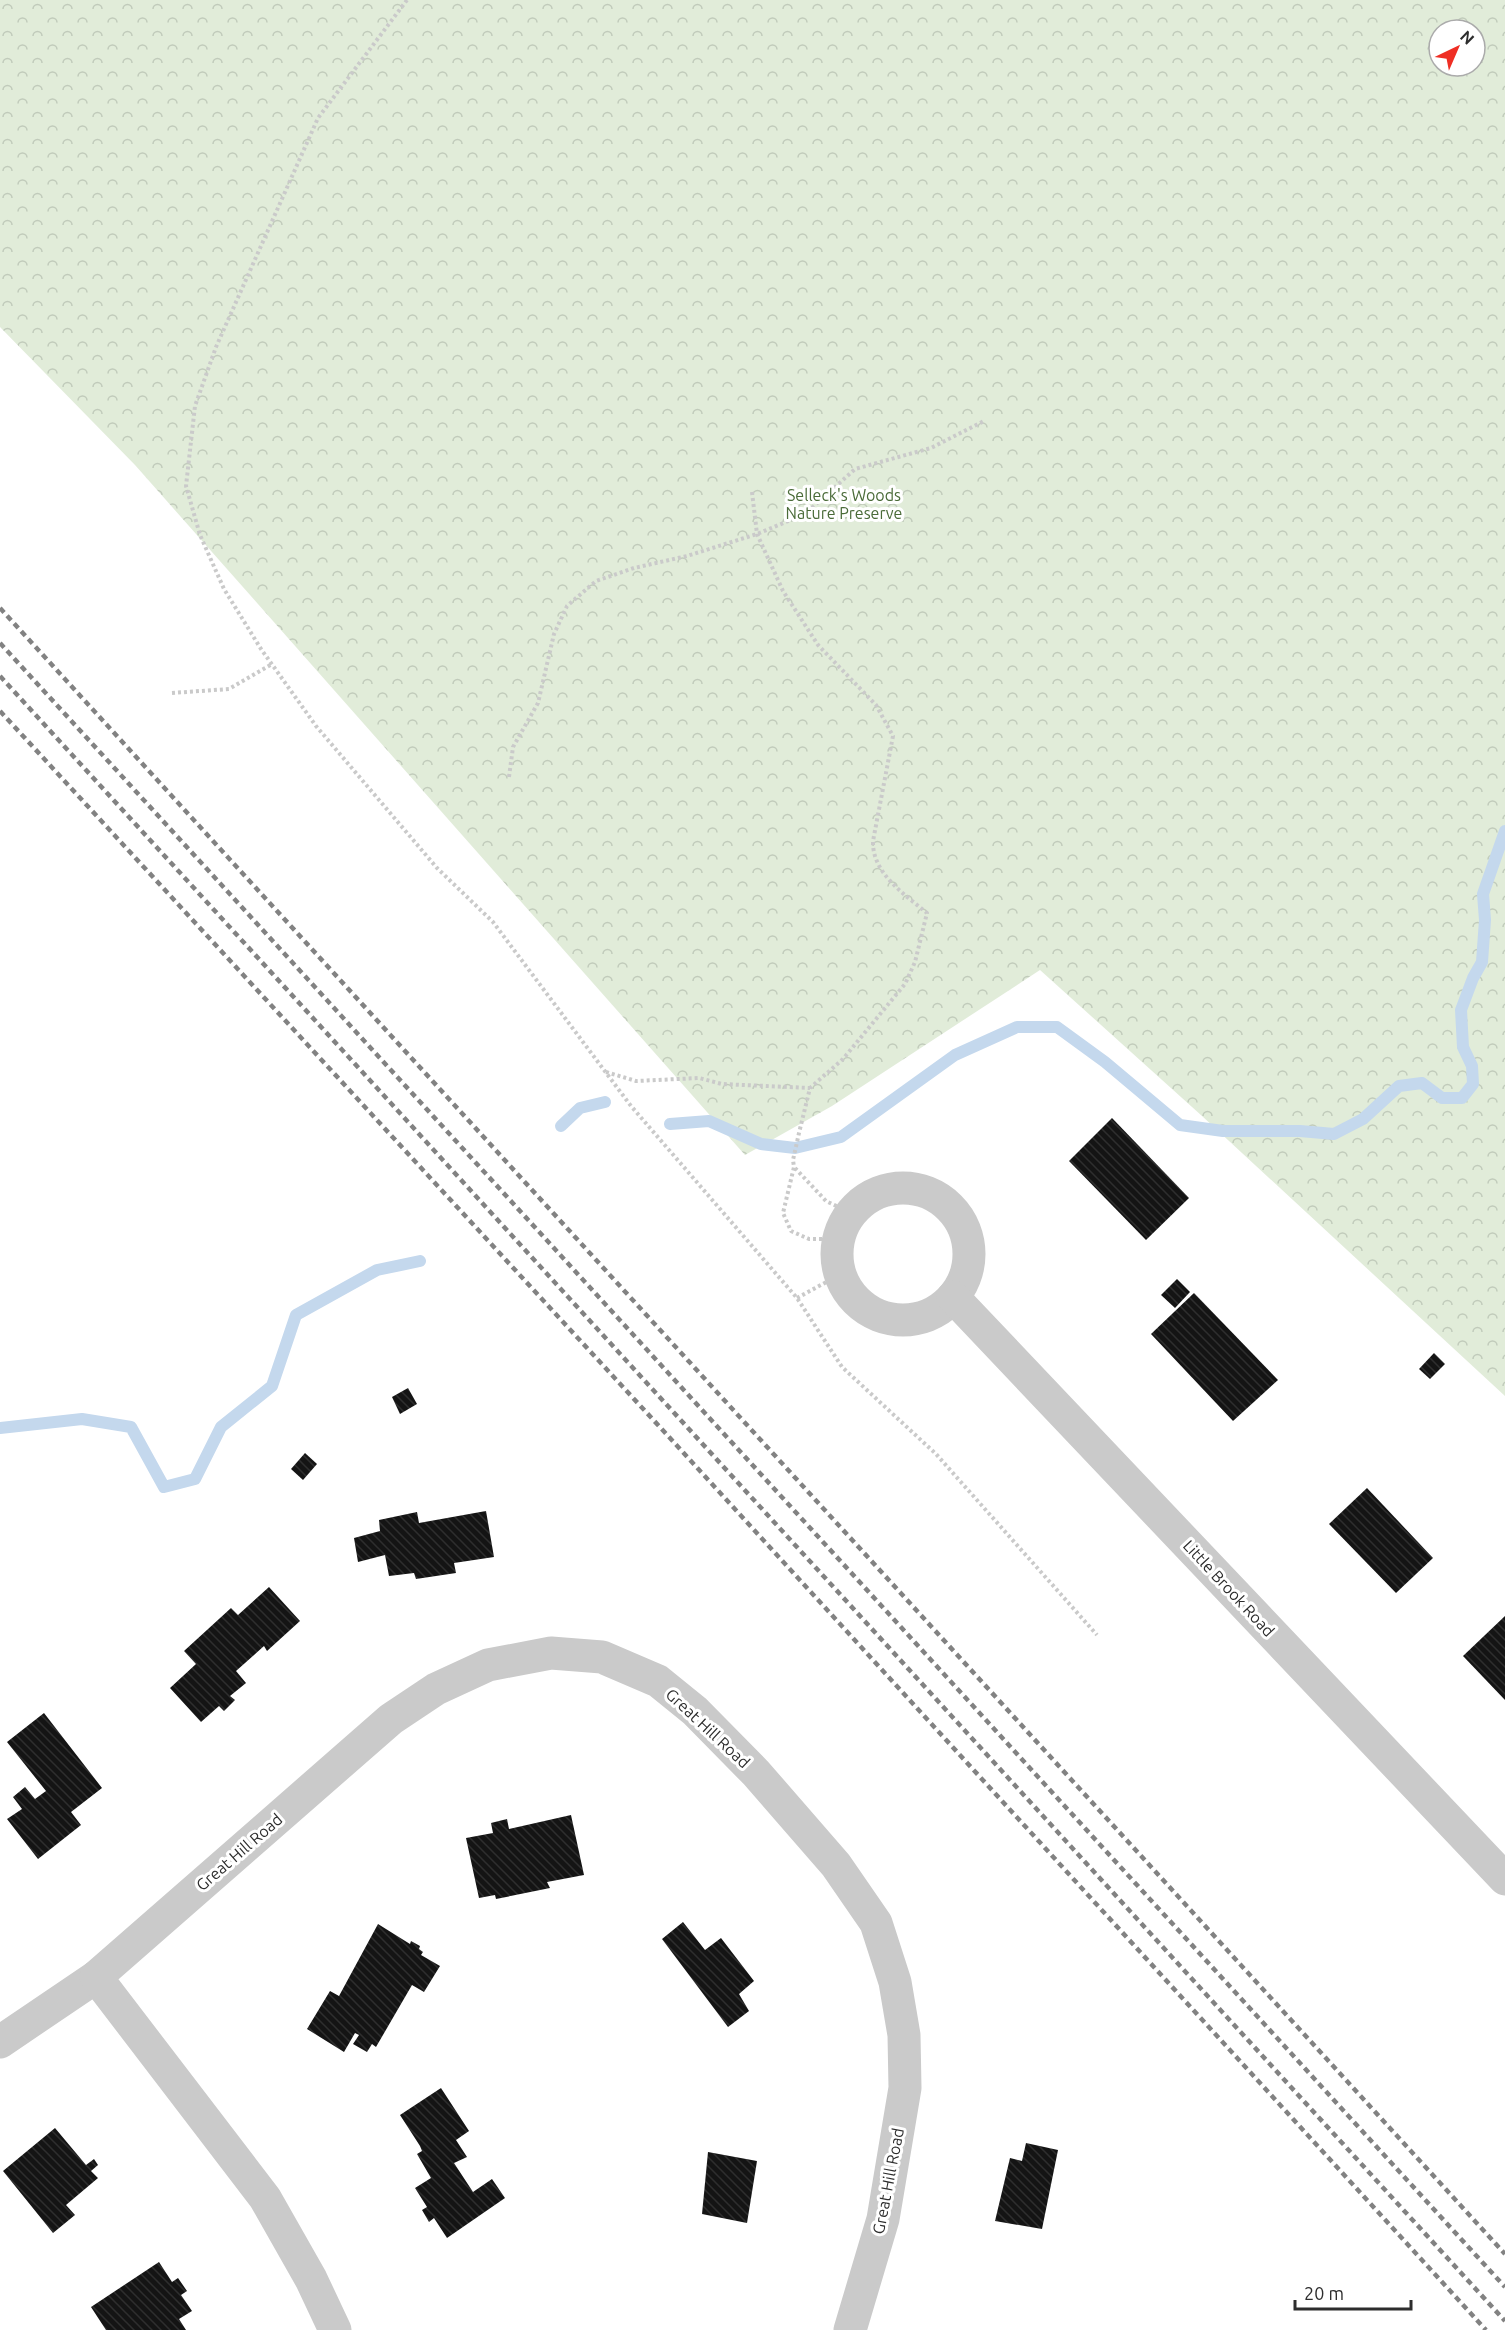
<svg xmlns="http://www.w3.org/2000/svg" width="1505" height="2330" viewBox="0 0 1505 2330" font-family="Ubuntu,sans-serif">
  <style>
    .park { fill: url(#park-crowns); fill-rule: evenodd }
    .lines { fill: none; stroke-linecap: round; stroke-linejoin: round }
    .stream { stroke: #c4d8ed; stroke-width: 12 }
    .building { fill: url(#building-back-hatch) }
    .path { stroke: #cacaca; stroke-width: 4; stroke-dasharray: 3 3; stroke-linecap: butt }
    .street { stroke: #cacaca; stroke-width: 33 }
    .rail { stroke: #828282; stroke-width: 4.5; stroke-dasharray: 6 4.5; stroke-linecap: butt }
    .labels { text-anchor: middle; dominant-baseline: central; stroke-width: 6; stroke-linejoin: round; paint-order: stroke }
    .park-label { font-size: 16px; fill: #4a6b38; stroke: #fff }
    .street-label { font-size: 16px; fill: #2d2d2d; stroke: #fff }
  </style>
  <defs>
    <pattern id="park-crowns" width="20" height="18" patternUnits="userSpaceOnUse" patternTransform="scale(1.5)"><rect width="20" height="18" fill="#e1ecd9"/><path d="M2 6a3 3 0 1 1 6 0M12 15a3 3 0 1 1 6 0" fill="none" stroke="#c1cbbb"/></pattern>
    <pattern id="building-back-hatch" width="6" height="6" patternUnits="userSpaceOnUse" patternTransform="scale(1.5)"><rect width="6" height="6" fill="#141414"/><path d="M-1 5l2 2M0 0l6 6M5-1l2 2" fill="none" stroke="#2e2e2e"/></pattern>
  </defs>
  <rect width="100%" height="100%" fill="#fff"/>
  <path class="park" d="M0 0H1505V1396L1202 1116 1040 970 832 1106 745 1155 135 465 0 327ZM1439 30H1475V66H1439Z"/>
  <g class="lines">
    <g class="stream">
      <path d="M670 1124 709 1121 761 1144 795 1148 841 1137 955 1055 1017 1027H1057L1105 1062 1180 1125 1223 1131H1300L1334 1134 1363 1119 1399 1086 1422 1083 1442 1098H1462L1473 1084 1472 1066 1463 1047 1461 1010 1473 978 1482 962 1485 920 1483 894 1505 831"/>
      <path d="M561 1126 580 1108 605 1102"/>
      <path d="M0 1428 82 1419 131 1427 164 1487 195 1479 221 1427 272 1386 296 1315 377 1270 420 1261"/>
    </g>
  </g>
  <g class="building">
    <path d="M1112 1118 1189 1198 1146 1240 1069 1161Z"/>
    <path d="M1177 1279 1190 1292 1175 1308 1161 1295Z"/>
    <path d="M1194 1293 1278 1380 1233 1421 1151 1334Z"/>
    <path d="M1434 1353 1445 1364 1430 1379 1419 1369Z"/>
    <path d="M408 1388 417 1404 400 1414 392 1397Z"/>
    <path d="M305 1453 317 1464 303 1480 291 1469Z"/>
    <path d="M1367 1488 1433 1558 1396 1593 1329 1524Z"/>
    <path d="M486 1511 494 1557 454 1563 456 1573 416 1579 414 1573 389 1576 385 1555 358 1562 354 1538 380 1531 379 1520 417 1512 419 1523Z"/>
    <path d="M269 1587 300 1621 267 1651 264 1646 236 1671 246 1683 230 1696 235 1700 224 1711 219 1706 201 1722 170 1688 196 1664 184 1651 231 1608 238 1615Z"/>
    <path d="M1505 1616V1700L1463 1656Z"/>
    <path d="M44 1713 102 1788 71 1812 81 1825 38 1859 7 1819 22 1809 13 1797 25 1787 35 1799 46 1791 7 1742Z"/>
    <path d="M571 1815 584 1875 547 1882 550 1888 496 1899 495 1895 479 1898 466 1838 493 1833 491 1823 507 1819 509 1829Z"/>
    <path d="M683 1922 705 1950 721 1938 754 1981 739 1994 749 2011 728 2027 662 1939Z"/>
    <path d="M378 1924 410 1944 411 1941 420 1946 419 1949 423 1952 421 1955 440 1966 424 1992 412 1985 376 2047 372 2044 367 2052 353 2044 359 2035 355 2033 344 2052 307 2029 330 1991 339 1996Z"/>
    <path d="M441 2088 469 2131 456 2140 467 2157 454 2163 473 2192 492 2179 505 2198 447 2238 434 2218 429 2222 422 2210 427 2207 415 2188 431 2178 417 2154 422 2151 420 2146 400 2115Z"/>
    <path d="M55 2128 86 2165 94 2159 98 2165 91 2171 98 2178 66 2205 75 2215 53 2233 3 2171Z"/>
    <path d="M1026 2143 1058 2150 1042 2229 995 2221 1010 2158 1022 2161Z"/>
    <path d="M708 2152 757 2161 747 2223 702 2214Z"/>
    <path d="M159 2262 172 2282 178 2278 187 2291 181 2295 192 2311 179 2319 186 2330H106L91 2307Z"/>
  </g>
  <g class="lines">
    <g class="path">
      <path d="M407 0 318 118 216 347 195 406 186 486 200 535 224 589 261 649 316 726 437 868 493 922 631 1106 797 1298 842 1367 936 1454 1097 1635"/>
      <path d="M752 492 757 534 783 591 818 645 876 705 893 736 873 841C872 873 904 894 927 913L915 962 905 984 843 1059 810 1088 799 1133 793 1160 794 1167 783 1213 791 1231 809 1239H839"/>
      <path d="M172 693 229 689 272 664"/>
      <path d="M509 777 513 747 538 703 554 634 567 606 596 581 634 568 687 556 757 534 805 514 855 469 931 448 984 421"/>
      <path d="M606 1072 636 1081 699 1078 722 1084 810 1088"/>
      <path d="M795 1168 826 1201 851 1213"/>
      <path d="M797 1298 841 1274"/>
    </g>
    <g class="street">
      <circle cx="903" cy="1254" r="66"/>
      <path d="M953 1297 1505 1879"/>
      <path d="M0 2042 96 1977"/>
      <path d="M335 2330 311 2279 265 2198 96 1977 391 1719 436 1689 488 1665 551 1653 602 1657 658 1681 695 1711 756 1773 836 1865 876 1923 895 1982 904 2035 905 2088 883 2219 850 2330"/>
    </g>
    <g class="rail">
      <path d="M0 608 1505 2254"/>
      <path d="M0 643 1505 2287"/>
      <path d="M0 676 1505 2321"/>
      <path d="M0 711 658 1425 1486 2330"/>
    </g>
  </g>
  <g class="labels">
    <g class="park-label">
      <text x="844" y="495">Selleck's Woods<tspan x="844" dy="18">Nature Preserve</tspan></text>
    </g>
    <g class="street-label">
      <text transform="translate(1229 1588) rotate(47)">Little Brook Road</text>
      <text transform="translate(708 1728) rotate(43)">Great Hill Road</text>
      <text transform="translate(239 1852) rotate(-41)">Great Hill Road</text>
      <text transform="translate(888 2181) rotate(-79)">Great Hill Road</text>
    </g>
  </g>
  <g transform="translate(1457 48) rotate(44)"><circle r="28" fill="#ffffff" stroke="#ababab" stroke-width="1.5"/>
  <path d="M0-4.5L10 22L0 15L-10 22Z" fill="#ef2e24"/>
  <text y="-9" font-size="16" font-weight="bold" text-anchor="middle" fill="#2d2d2d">N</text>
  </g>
  <path d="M1295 2300v9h116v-9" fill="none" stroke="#2d2d2d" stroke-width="3"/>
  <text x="1304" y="2300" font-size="18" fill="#2d2d2d" stroke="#ffffff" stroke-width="4.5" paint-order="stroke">20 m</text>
</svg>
